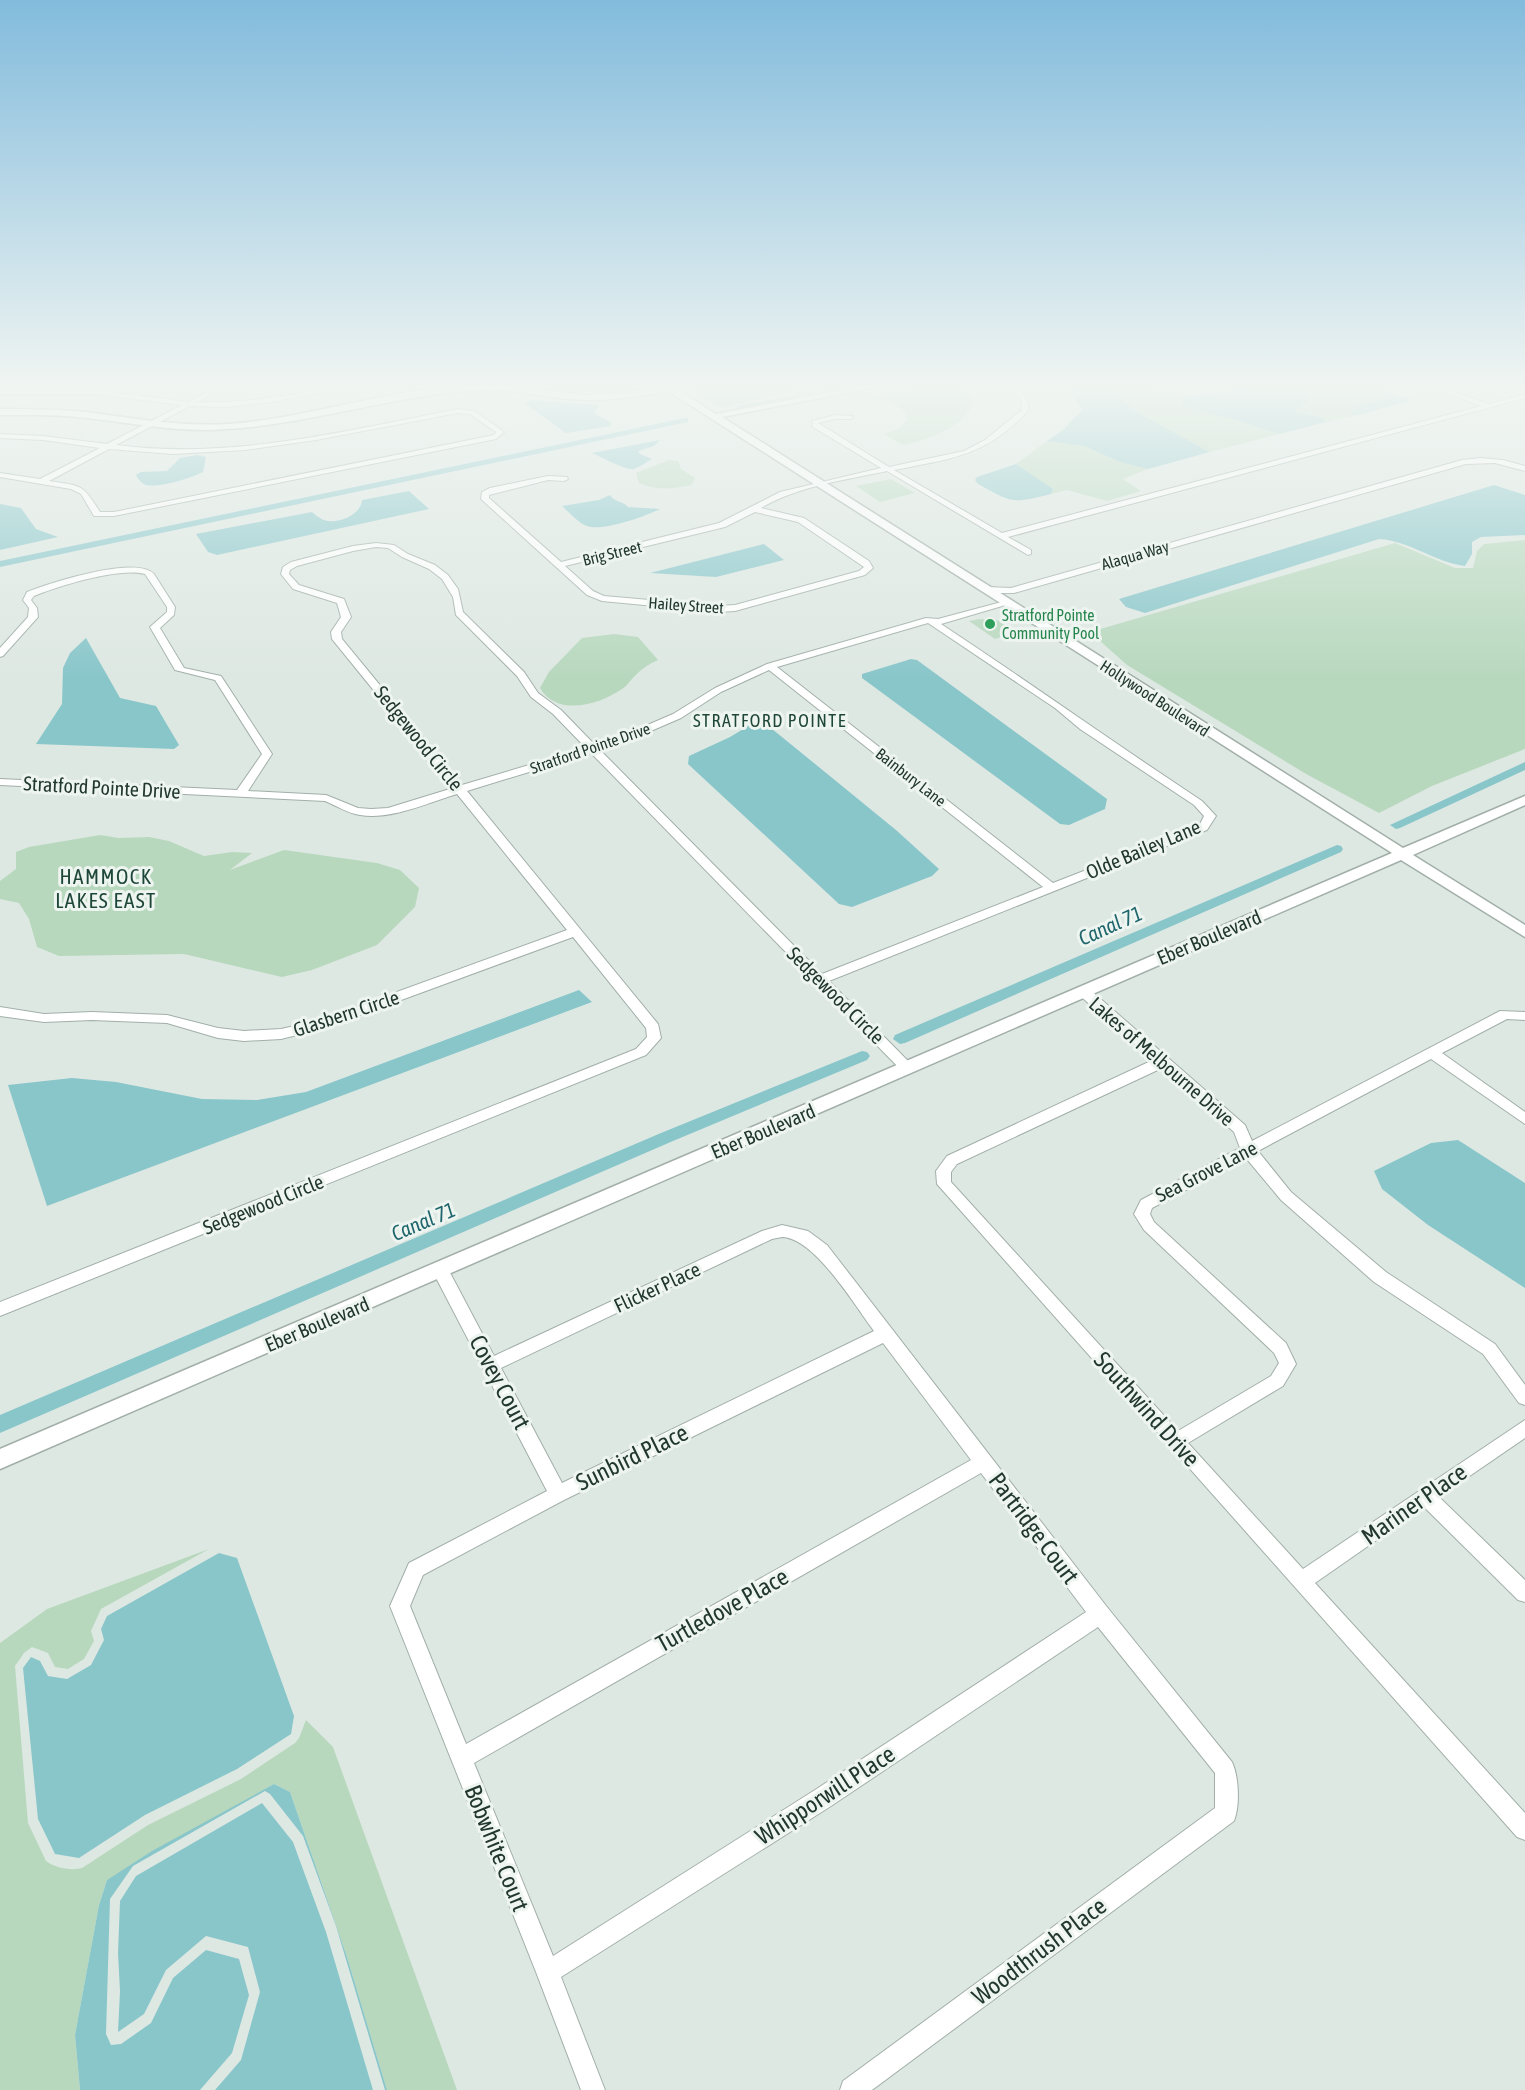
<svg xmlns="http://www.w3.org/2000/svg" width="1525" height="2090" viewBox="0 0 1525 2090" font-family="'Asap Condensed',sans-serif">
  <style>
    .green { fill: #b8d8be }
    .water { fill: #89c6ca }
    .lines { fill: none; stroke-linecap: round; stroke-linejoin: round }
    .stream { stroke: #89c6ca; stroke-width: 2 }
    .canal { fill: #89c6ca; fill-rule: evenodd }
    .minor-casing { stroke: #a2afa9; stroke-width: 2 }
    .tertiary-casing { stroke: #a2afa9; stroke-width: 3 }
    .minor { fill: #fff; fill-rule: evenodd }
    .tertiary { fill: #fff; fill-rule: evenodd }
    .leisure-dot { fill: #2e9e5b; stroke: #eef5f1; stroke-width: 2 }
    .labels { text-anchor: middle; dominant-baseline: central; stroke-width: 6; stroke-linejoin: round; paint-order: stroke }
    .far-street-label { font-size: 16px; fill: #21372f; stroke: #eef5f1 }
    .far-leisure-label { font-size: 16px; fill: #27864d; stroke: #eef5f1; text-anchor: start }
    .far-neighbourhood-label { font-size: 18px; letter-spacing: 1.5px; fill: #1e4739; stroke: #eef5f1 }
    .street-label { font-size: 20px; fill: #21372f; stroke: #eef5f1 }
    .neighbourhood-label { font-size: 21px; letter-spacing: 1.5px; fill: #1e4739; stroke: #eef5f1 }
    .water-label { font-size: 21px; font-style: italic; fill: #20676d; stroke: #eef5f1 }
    .near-street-label { font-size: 24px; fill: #21372f; stroke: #eef5f1 }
  </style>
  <rect width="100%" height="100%" fill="#dee8e3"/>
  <g class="green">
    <path d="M508 385H653L656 386C607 401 557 393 508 385Z"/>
    <path d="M682 385H808L807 389 721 408Z"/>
    <path d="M929 385C947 385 967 382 974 403 961 428 929 440 903 445L884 434 899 429 907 420 905 411 892 403 865 398Z"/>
    <path d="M1127 385 1189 395 1181 403 1279 434 1210 452 1140 414 1116 395 1115 392Z"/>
    <path d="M1309 385H1388L1383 387 1388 390 1375 401 1355 406 1351 414 1358 415 1326 422 1323 418 1296 412 1294 408 1308 402Z"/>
    <path d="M1047 441 1084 446 1120 462 1148 469 1123 479 1141 491 1107 501 1067 490 1051 494 1053 489 1016 464Z"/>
    <path d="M669 460 678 461 681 469 695 478 691 485C672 489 657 491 639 483L636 473Z"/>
    <path d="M891 479 915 493 880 502 856 486Z"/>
    <path d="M1525 540V749L1432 786 1379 813 1306 774 1127 665 1090 632 1395 543 1455 568H1473L1477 551 1484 544Z"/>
    <path d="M979 619 997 620 1016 632 995 639 969 621Z"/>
    <path d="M614 634 638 637 658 660C648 664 639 671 632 679 629 682 626 687 622 689 599 705 557 717 540 688L549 672 582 638Z"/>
    <path d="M100 835 119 838 149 837 169 841 204 856 232 852 252 853 230 870 284 850 377 863 400 870 419 888 415 907 377 945 312 970 282 977 184 954 59 956 37 947 29 919 19 903 0 899V881L16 869V852L29 847Z"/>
    <path d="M209 1549 101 1609 91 1631 94 1641 84 1659 68 1669 55 1667 48 1653 32 1647 24 1653 15 1666 28 1823 46 1861C55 1868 71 1871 82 1868L148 1825 241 1779 295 1743 299 1738 306 1720 333 1747 457 2090H387L347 1957 290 1792 274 1784 107 1880 99 1905 75 2035 80 2090H0V1643L47 1609Z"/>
  </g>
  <g class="water">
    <path d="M1083 385H1128L1116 391V395L1140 414 1210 452 1148 469 1120 462 1084 446 1047 441 1064 429 1082 410 1071 391Z"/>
    <path d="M1261 385H1309L1308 402 1295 409 1296 412 1323 418 1326 422 1279 434 1236 420 1183 406 1181 403 1189 395 1212 394Z"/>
    <path d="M1388 390 1397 396 1411 399 1410 401 1358 415 1351 414 1355 406 1375 401Z"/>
    <path d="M531 400 599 405 594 413 610 422 611 426 566 433 524 403Z"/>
    <path d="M660 440 654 446 638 451 640 454 652 459C646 462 640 467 634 469 627 471 601 457 592 453Z"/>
    <path d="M197 455 206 457 203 472C192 478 159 488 146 485 141 483 138 479 136 475L141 472 167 471 180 458Z"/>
    <path d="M1016 464 1053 489 1051 494C1011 504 1013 503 978 484L975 480 977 477Z"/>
    <path d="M1494 485 1525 495V535L1481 537 1472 542V554L1465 566C1434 562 1410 541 1379 539L1145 613 1126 607 1119 599Z"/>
    <path d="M409 491 429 509 217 555 208 552 196 534 312 512C315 514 320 519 324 520 337 525 361 515 362 500Z"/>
    <path d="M610 495C614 502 623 501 628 507L660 509C646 516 602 532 587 526 578 523 569 512 562 506L599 500Z"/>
    <path d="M0 504 21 508 36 529 58 537 0 550Z"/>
    <path d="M764 544 784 560 716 577 650 573Z"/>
    <path d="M86 638 120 698 156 706 179 745 174 749 36 744 62 704 63 668 70 653Z"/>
    <path d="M911 659 917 660 1107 799 1105 809 1069 825 1060 824 862 678V674Z"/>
    <path d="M760 719 896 830 939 869 932 876 852 907 839 904 688 764 689 756 730 737Z"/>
    <path d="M579 990 592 1002 47 1206 8 1085 72 1078 116 1082 202 1099 257 1100 306 1092Z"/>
    <path d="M1458 1140 1525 1183V1288L1428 1225 1382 1189 1374 1171 1431 1143Z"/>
    <path d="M219 1553 237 1558 294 1716 291 1734 237 1769 145 1815 79 1858 55 1854 38 1819 23 1668 31 1657 40 1661 48 1676 67 1679 91 1665 104 1640 101 1629 107 1616Z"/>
    <path d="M274 1784 290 1792 347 1957 387 2090H385L336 1926 303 1836 270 1794 265 1791 133 1866 110 1899 106 2034 111 2045 121 2044 151 2023 173 1978 206 1950 239 1959 249 1995 232 2053 200 2090H80L75 2035 99 1905 107 1880 152 1851Z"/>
    <path d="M262 1803 293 1842 326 1932 373 2090H215L241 2060 260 1992 248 1947 206 1936 166 1970 144 2014 118 2032 120 1991 118 1953 120 1901 136 1876Z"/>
  </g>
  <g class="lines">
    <path class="stream" d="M738 407 849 385"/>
    <g class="canal">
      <path d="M685 418H688V422L0 567V561Z"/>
      <path d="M1525 762V770L1400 828 1396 829 1390 825Z"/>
      <path d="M1337 845 1341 846 1343 849 1341 852 905 1043 900 1044 893 1039 895 1035Z"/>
      <path d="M862 1051 867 1052 870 1056 867 1060 673 1141 0 1433V1415L661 1133Z"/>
    </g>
    <g class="minor-casing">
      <g id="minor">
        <path d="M221 385H228L197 402C249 404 300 393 351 385H363L265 403 225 407 190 406 116 445C231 460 346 431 458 409L474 411 504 432 496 439 114 516H94L81 494 71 489 0 477V473L40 479 100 448 43 440 0 438V434L43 436 107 444 182 405 95 394H0V390H95L188 402ZM458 413 470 414 496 432 494 435 114 512H100C82 483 81 486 49 481L109 449 173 454 245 450 316 440Z"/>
        <path d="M1009 385H1015C1021 394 1030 398 1028 411 984 457 953 458 894 470L1002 533 1481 406 1426 385H1434L1489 404 1525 394V398L1008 537 1031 550V554L1028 555 887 471C845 480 798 486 761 508L804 518 869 561 873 568 865 575 735 611 718 612 602 601 587 595 481 499 482 492 490 488 548 476 567 477 568 479 564 481 548 480 489 495V498L561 562 719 523 780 492 881 468 813 427 812 421 835 415 853 416 851 419H835L818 423 889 467 964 451 985 440 1022 410 1021 400ZM755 512 798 522 864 567 859 571 735 605 718 606 604 596 593 591 565 566 725 527Z"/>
        <path d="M1481 458 1503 460 1525 466V471L1495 463 1466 464 1014 593H988L984 590 988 587 1011 588 1462 460Z"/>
        <path d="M376 543 394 545 408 554 435 565 448 575 458 589 463 612 524 672 538 693 561 710 595 745 615 739 673 714 715 688 767 664 926 618 938 619 1009 600V604L941 624C1029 682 1114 743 1202 801L1216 816 1207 830 829 981 913 1066 915 1069 913 1072H903L591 753 467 791 658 1024 661 1038 646 1055 0 1316V1302L636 1049 647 1037 646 1028 573 937 325 1028 281 1039 244 1041 218 1038 167 1023 92 1020 44 1022 0 1016V1007L44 1014 92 1012 167 1015 218 1028 244 1031 281 1029 317 1021 567 930 457 794C427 803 392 820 360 815 347 813 337 806 325 801L0 785V779L237 790 262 754 215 680 175 670 150 627 167 612V607L145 574C119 567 59 586 34 596L31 600 37 608 38 617 3 656 0 657V648L28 617 29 608 23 600 27 592C50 583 136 555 154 574L175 607 174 615 160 628 184 668 221 676 272 754 248 791 326 795 358 808 371 809 388 808 453 788 332 639 331 632 341 617 337 603 293 589 281 574 283 567 291 562 353 546ZM376 547 388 548 402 557 429 569 442 579 453 597 456 615 517 676 531 697 553 714 586 748 462 785 342 639 341 632 351 617 344 599 299 585 289 574 290 570 297 566 353 551ZM928 623 1055 708 1080 729 1194 805 1204 816 1199 826 1053 883 777 667ZM769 670 1043 887 822 974 600 750 623 743 681 718 721 692Z"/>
        <path d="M1083 987 1088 988 1245 1125 1252 1141 1500 1011 1525 1012V1020L1507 1019 1442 1053 1525 1112V1124L1431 1059 1258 1151 1291 1192 1386 1272 1495 1344 1525 1385V1405L1519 1403 1483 1354 1374 1282 1281 1200 1246 1158 1152 1208 1150 1214 1154 1222 1286 1343 1296 1364 1283 1386 1188 1443 1303 1569 1525 1420V1438L1439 1497 1525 1580V1602L1518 1600 1424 1507 1315 1583 1525 1813V1840L1517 1837 937 1184 936 1171 947 1156 1153 1060 1078 994 1077 991ZM1162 1068 1234 1132 1240 1148 1141 1200 1134 1214 1144 1230 1274 1353 1279 1363 1271 1376 1178 1431 951 1182V1172L957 1164Z"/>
        <path d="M782 1225 808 1231 827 1245 1107 1607 1232 1762C1239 1777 1240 1806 1234 1821L872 2090H840L843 2081 1215 1808V1773L1098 1627 831 1806 561 1977 605 2090H581L536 1972 390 1606 409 1563 547 1491 433 1272 435 1267 441 1266 447 1267 494 1356 762 1231ZM782 1237C815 1238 855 1306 874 1331L562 1483 501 1368 772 1239ZM883 1343 971 1460 466 1744 410 1606 423 1575 564 1500ZM981 1473 1086 1612 815 1790 553 1956 474 1763Z"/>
      </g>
    </g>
    <g class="tertiary-casing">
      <path id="tertiary" d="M497 385 584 395 621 393 670 385 716 414 868 385H882L878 387 722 417 1403 848 1525 796V805L1413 855 1525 925V937L1401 860 0 1469V1449L1392 853 668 391C636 397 602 402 569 399 540 397 512 388 483 390 396 394 313 424 227 429 180 433 133 423 86 418 58 414 29 415 0 415V409C29 409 58 409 86 412 133 418 180 427 227 424 318 418 405 382 497 385Z"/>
    </g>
    <use href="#minor" class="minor"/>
    <use href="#tertiary" class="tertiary"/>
  </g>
  <linearGradient id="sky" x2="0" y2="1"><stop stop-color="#82bbdc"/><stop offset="0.57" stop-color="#f0f5f2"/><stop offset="1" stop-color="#f0f5f2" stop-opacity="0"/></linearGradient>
  <rect width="1525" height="677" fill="url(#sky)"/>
  <circle class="leisure-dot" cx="990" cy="624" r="6"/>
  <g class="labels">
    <g class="far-street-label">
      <text transform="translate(612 553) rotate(-14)">Brig Street</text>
      <text transform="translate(1135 555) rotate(-16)">Alaqua Way</text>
      <text transform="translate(686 605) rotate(4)">Hailey Street</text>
      <text transform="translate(1155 698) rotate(33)">Hollywood Boulevard</text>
      <text transform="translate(590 748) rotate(-19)">Stratford Pointe Drive</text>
      <text transform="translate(911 777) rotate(38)">Bainbury Lane</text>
    </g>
    <g class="far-leisure-label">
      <text x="1002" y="615">Stratford Pointe<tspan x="1002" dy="18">Community Pool</tspan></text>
    </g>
    <g class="far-neighbourhood-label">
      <text x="770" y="720">STRATFORD POINTE</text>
    </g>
    <g class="street-label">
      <text transform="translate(419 738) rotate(51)">Sedgewood Circle</text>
      <text transform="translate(102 787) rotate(3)">Stratford Pointe Drive</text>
      <text transform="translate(1143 849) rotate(-23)">Olde Bailey Lane</text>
      <text transform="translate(1209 937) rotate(-23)">Eber Boulevard</text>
      <text transform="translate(836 995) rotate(45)">Sedgewood Circle</text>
      <text transform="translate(346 1013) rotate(-18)">Glasbern Circle</text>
      <text transform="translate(1162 1061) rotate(41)">Lakes of Melbourne Drive</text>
      <text transform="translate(763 1131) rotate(-23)">Eber Boulevard</text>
      <text transform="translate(1206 1171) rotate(-27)">Sea Grove Lane</text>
      <text transform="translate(263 1204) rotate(-22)">Sedgewood Circle</text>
      <text transform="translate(657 1287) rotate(-25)">Flicker Place</text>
      <text transform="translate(317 1324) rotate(-23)">Eber Boulevard</text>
    </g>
    <g class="neighbourhood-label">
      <text x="106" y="876">HAMMOCK<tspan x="106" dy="24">LAKES EAST</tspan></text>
    </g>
    <g class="water-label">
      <text transform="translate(1110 925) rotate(-24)">Canal 71</text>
      <text transform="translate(423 1221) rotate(-23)">Canal 71</text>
    </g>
    <g class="near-street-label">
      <text transform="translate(500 1382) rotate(62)">Covey Court</text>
      <text transform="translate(1147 1409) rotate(48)">Southwind Drive</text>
      <text transform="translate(632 1457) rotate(-26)">Sunbird Place</text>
      <text transform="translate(1414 1504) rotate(-35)">Mariner Place</text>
      <text transform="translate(1034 1528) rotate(53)">Partridge Court</text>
      <text transform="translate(722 1610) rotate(-29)">Turtledove Place</text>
      <text transform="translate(825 1795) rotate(-33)">Whipporwill Place</text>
      <text transform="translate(497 1848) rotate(68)">Bobwhite Court</text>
      <text transform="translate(1039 1951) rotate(-37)">Woodthrush Place</text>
    </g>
  </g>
</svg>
